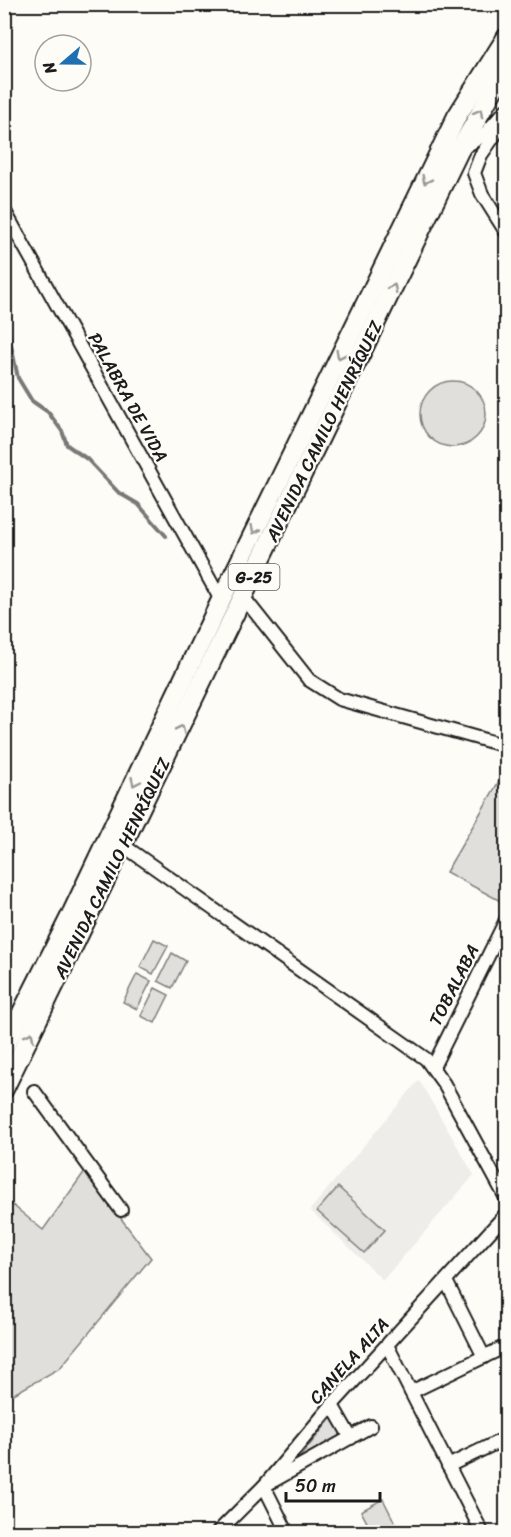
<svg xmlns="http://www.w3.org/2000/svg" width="511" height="1537" viewBox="0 0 511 1537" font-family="Sriracha,sans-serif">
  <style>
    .built { fill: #eeede9 }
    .green { fill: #e0dfdb; stroke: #7e7e7c; stroke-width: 1.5 }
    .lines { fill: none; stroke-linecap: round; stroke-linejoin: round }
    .stream { stroke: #797876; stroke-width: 4 }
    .minor-casing { stroke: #1c1c1c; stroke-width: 16 }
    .primary-casing { stroke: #1c1c1c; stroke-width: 22 }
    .minor { stroke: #fdfcf7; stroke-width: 12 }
    .primary { stroke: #fdfcf7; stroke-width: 18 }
    .oneway { stroke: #989794 }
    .labels { text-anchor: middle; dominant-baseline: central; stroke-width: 4.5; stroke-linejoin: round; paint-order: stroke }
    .shield { fill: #fdfcf7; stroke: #605f5e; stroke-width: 1.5 }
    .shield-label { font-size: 16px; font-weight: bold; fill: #1c1c1c }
    .street-label { font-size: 18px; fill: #1c1c1c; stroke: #fdfcf7 }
  </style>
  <rect width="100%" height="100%" fill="#fdfcf7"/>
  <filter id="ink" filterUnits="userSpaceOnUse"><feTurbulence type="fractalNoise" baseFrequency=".0167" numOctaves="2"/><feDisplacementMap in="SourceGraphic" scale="12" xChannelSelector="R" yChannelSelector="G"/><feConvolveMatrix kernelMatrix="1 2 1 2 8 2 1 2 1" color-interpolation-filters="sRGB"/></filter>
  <g filter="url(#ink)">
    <path class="built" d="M419 1080 474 1175 383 1280 310 1210Z"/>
    <g class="green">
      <circle cx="453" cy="414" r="33"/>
      <path d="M506 769V904L446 872Z"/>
      <path d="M154 939 168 946 153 974 140 967Z"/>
      <path d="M172 953 186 961 172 988 158 981Z"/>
      <path d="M137 974 151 981 137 1009 123 1002Z"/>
      <path d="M155 988 169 995 155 1023 141 1016Z"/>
      <path d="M85 1171 151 1258 60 1368 5 1399 4 1198 43 1230Z"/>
      <path d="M338 1187 385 1230 364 1253 317 1211Z"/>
      <path d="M333 1416 346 1437 291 1468Z"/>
      <path d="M383 1499 397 1527 386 1532H372L361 1511Z"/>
    </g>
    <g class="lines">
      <path class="stream" d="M4 312 18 378 32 401 48 412 62 431 67 445 87 459 119 493 138 504 166 536"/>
      <g class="minor-casing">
        <g id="minor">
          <path d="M506 119 481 155 474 173 482 194 506 232"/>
          <path d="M463 148 484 135 506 110"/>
          <path d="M4 210 221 600"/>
          <path d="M244 598 309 680 339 699 506 746"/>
          <path d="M124 846 426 1059 444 1084 506 1198"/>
          <path d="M433 1067 506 920"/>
          <path d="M34 1091 121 1210"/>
          <path d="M446 1281 484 1357"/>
          <path d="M387 1345 482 1532"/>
          <path d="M411 1392 502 1348"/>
          <path d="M332 1405 351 1438"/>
          <path d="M448 1466 506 1438"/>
          <path d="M218 1532 264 1486 332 1405 506 1214"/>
          <path d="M287 1532 264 1486 371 1426"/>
        </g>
      </g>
      <g class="primary-casing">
        <g id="primary">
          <path d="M4 1048 69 919 221 600 457 116 506 38"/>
          <path d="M4 1089 459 151 506 67"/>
        </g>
      </g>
      <use href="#minor" class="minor"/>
      <use href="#primary" class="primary"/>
    </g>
    <defs><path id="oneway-chevron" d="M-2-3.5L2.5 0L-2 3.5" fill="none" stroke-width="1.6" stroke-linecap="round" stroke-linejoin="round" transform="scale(1.5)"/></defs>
    <g class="oneway">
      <use href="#oneway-chevron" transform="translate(479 113) rotate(-61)"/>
      <use href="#oneway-chevron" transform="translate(426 180) rotate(116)"/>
      <use href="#oneway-chevron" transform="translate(393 288) rotate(-64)"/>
      <use href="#oneway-chevron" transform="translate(340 355) rotate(116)"/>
      <use href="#oneway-chevron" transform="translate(255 530) rotate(116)"/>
      <use href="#oneway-chevron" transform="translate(181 729) rotate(-64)"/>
      <use href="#oneway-chevron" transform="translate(135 782) rotate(115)"/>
      <use href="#oneway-chevron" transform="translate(30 1036) rotate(-64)"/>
    </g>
  </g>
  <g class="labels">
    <rect class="shield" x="228.5" y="564" width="51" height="26" rx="4.5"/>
    <g class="shield-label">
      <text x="254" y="577">G-25</text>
    </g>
    <g class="street-label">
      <text transform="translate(128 397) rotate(61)">PALABRA DE VIDA</text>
      <text transform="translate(324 431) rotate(-64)">AVENIDA CAMILO HENRÍQUEZ</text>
      <text transform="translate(112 868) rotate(-64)">AVENIDA CAMILO HENRÍQUEZ</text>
      <text transform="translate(454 985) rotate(-63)">TOBALABA</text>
      <text transform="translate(349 1361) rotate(-48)">CANELA ALTA</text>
    </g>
  </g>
  <rect width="511" height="1537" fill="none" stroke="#fdfcf7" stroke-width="24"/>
  <rect x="12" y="12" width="487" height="1513" fill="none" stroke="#1c1c1c" stroke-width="2" filter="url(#ink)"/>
  <g transform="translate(63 63) rotate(250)"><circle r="28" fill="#fdfcf7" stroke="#a3a29f" stroke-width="1.5"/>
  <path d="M0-4.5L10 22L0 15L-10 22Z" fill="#1f6fb2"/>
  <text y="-9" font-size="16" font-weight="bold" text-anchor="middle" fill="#1c1c1c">N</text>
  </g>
  <path d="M286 1492v9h94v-9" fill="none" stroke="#1c1c1c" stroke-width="3"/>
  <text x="295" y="1492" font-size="18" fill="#1c1c1c" stroke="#fdfcf7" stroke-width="4.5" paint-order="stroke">50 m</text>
</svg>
